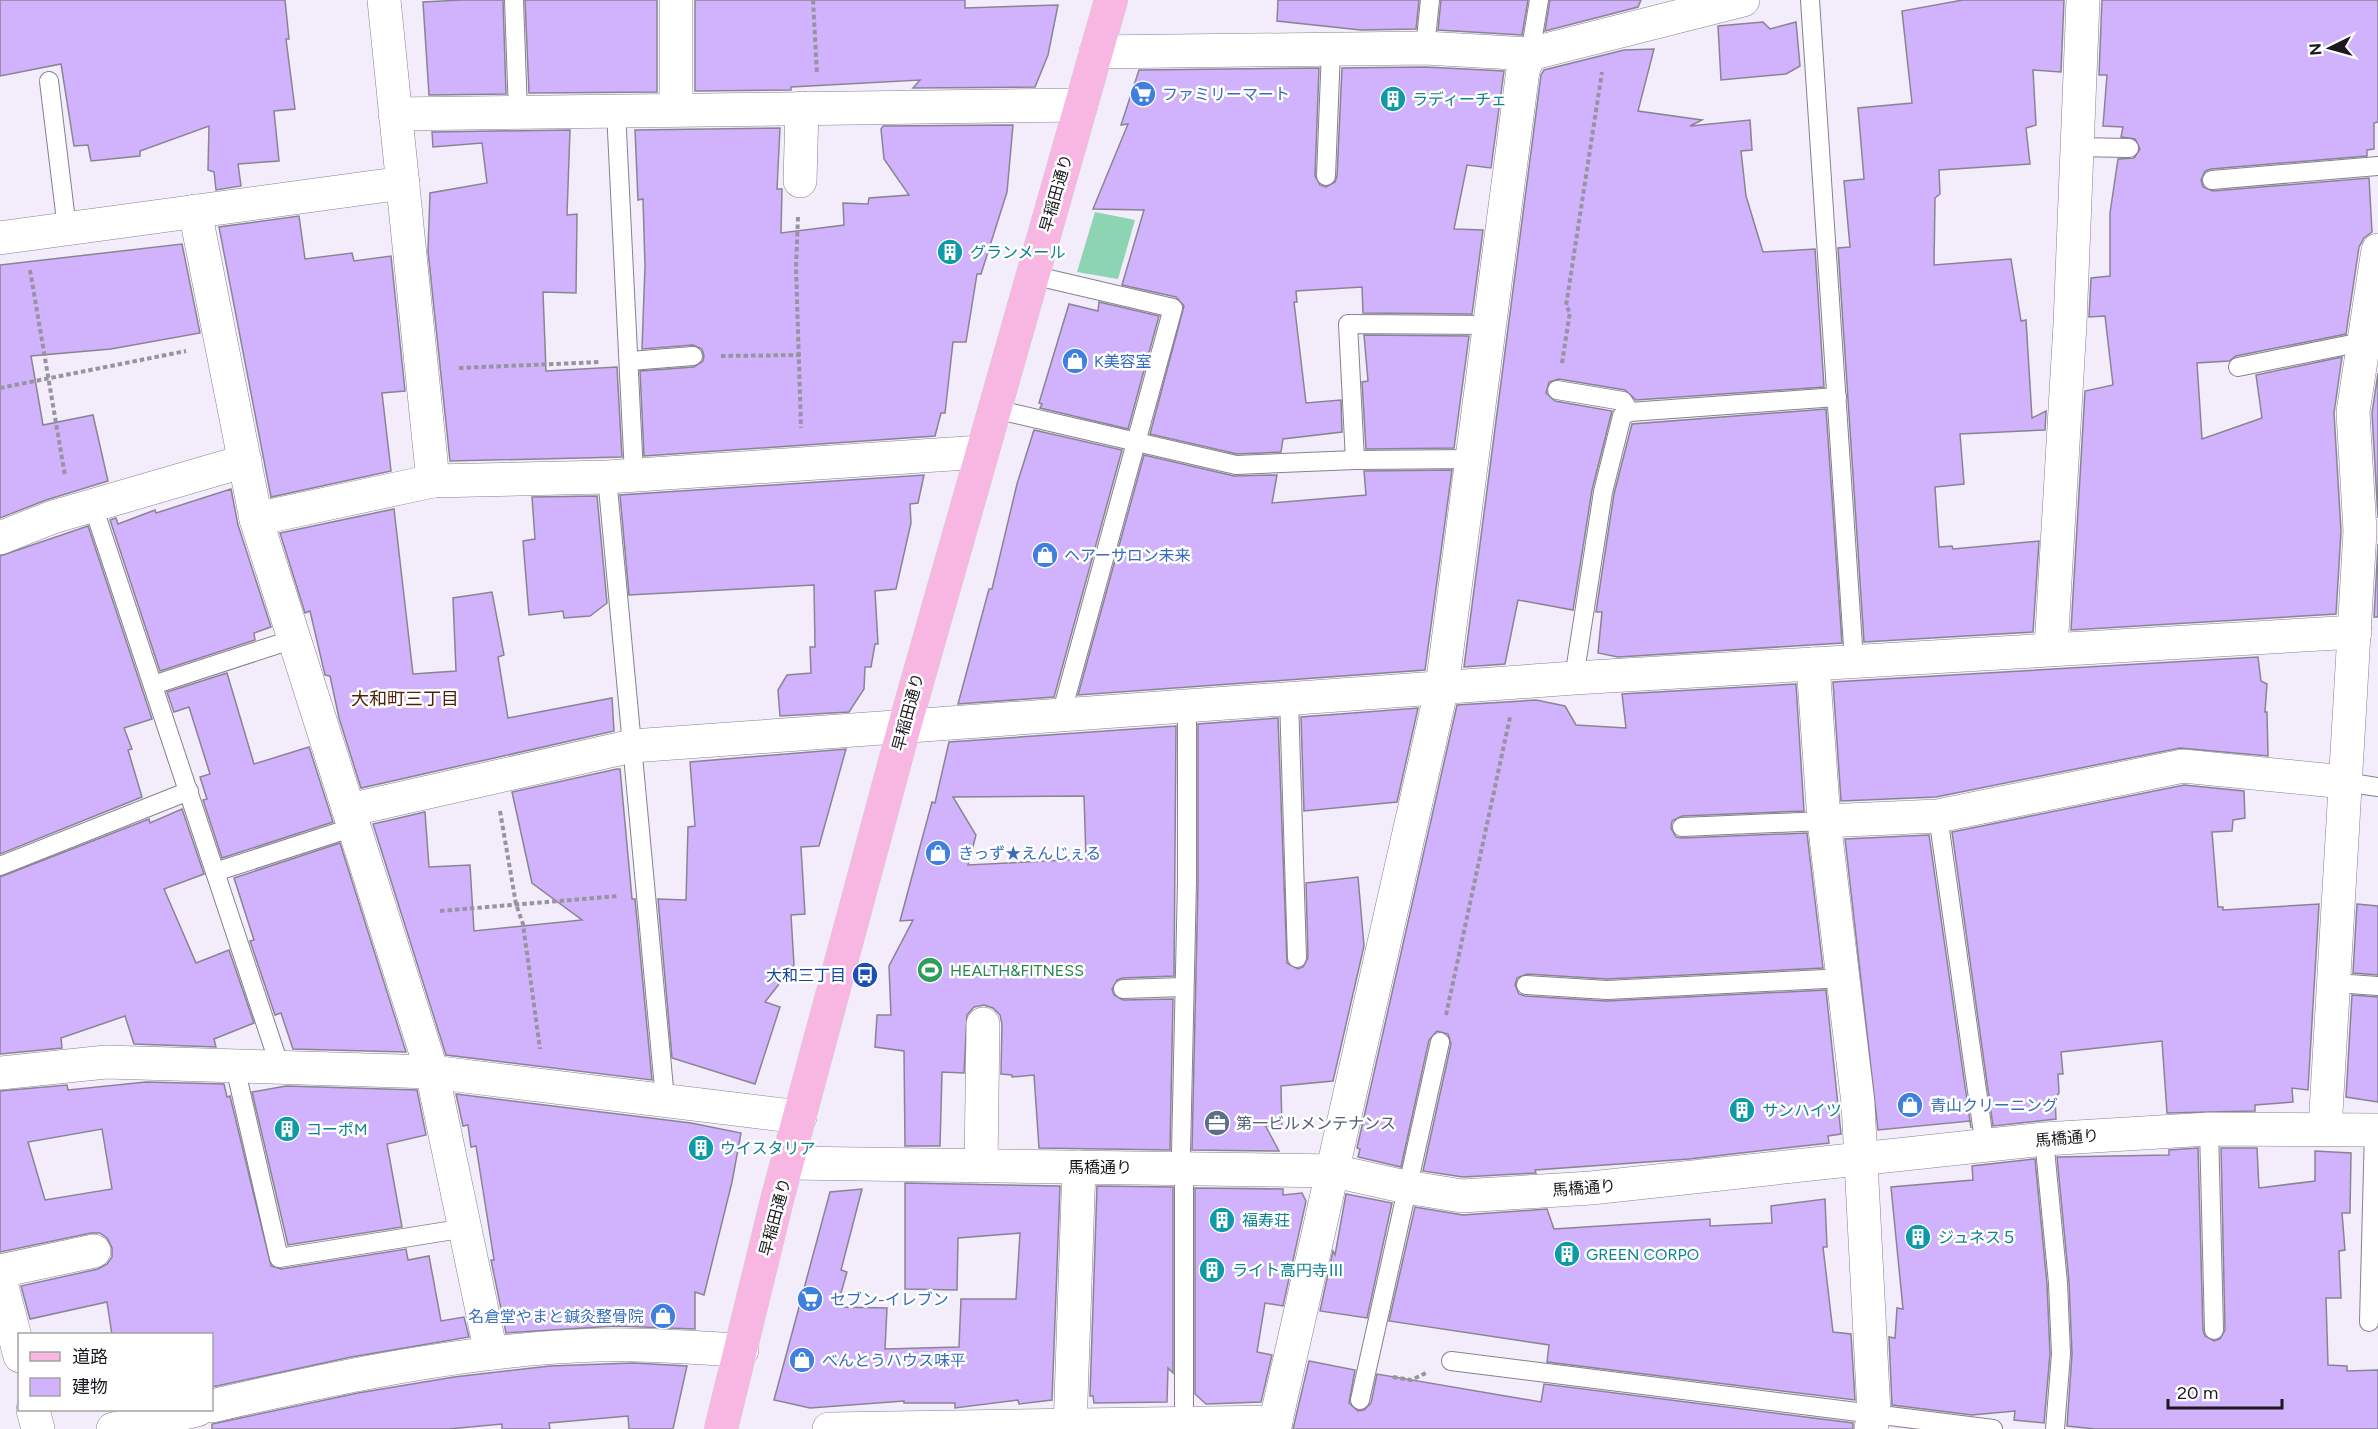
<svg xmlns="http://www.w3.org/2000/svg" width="2378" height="1429" viewBox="0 0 2378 1429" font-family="Figtree,'Noto Sans JP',sans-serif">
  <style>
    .green { fill: #8dd4b2 }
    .building { fill: #d1b2fc; stroke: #8a8492; stroke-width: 1.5; fill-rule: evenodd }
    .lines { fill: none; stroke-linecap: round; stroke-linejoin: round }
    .lane-casing { stroke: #87818f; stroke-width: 20 }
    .street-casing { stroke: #87818f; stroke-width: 34 }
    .primary-casing { stroke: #d1d1d2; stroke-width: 34 }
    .path { stroke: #98949f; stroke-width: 4; stroke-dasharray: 4.5 3; stroke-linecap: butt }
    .lane { stroke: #fff; stroke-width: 18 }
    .street { stroke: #fff; stroke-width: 33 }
    .primary { stroke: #f8b6e2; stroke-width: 33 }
    .labels { text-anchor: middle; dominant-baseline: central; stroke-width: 5; stroke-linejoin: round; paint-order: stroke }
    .shop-label { font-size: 16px; fill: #366cbe; stroke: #fff; text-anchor: start }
    .culture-label { font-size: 16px; fill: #0d838f; stroke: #fff; text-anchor: start }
    .street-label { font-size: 16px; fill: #1b191f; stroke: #fff }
    .leisure-label { font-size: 16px; fill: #27864d; stroke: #fff; text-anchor: start }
    .transit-label { font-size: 16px; fill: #164399; stroke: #fff; text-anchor: end }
    .service-label { font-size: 16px; fill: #4e5e75; stroke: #fff; text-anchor: start }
    .neighbourhood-label { font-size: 18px; fill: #4f1f06; stroke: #fff }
  </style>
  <rect width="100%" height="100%" fill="#f2ecfb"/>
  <path class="green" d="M1095 212 1135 220 1118 279 1077 272Z"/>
  <g class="building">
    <path d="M0 0H285L289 39H286L295 109 274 111 279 161 238 164 241 186 216 190 214 172 208 170 209 126 140 151V156L91 161 88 145 74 146 61 64 0 76Z"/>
    <path d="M461 0H503L506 94 429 95 423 2Z"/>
    <path d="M525 0H657V92L529 93Z"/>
    <path d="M695 0H965V8L1058 5 1048 55 1035 87 913 88 920 80 791 87V90L695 91Z"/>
    <path d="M1278 0H1419L1416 29 1361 30 1277 21Z"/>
    <path d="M1441 0H1528L1522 35 1438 30Z"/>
    <path d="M1550 0H1641L1638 7 1545 31Z"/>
    <path d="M1963 0H2064L2061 72 2033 70 2036 125 2026 128 2030 164 1939 170 1940 194 1935 198 1934 265 2011 259 2021 321 2026 320 2032 418 2046 411 2045 430 1960 434 1964 484 1935 487 1939 547 1952 546 1953 549 2039 541 2033 632 1864 642 1838 248 1850 247 1844 181 1864 179 1858 108 1912 103 1902 11Z"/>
    <path d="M2102 0H2378V122L2374 123V149L2367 150V156L2211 169 2205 171 2201 180 2203 187 2213 191 2369 178 2372 232 2364 238 2359 247 2346 334 2236 356 2229 361 2197 363 2202 439 2262 418 2256 375 2342 357 2334 413 2341 531 2336 614 2071 630 2085 391 2113 385 2105 316 2089 317 2091 278 2110 276V213L2118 159 2134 158 2140 149 2135 139 2121 137 2123 127 2103 126 2107 75H2099Z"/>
    <path d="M1763 22 1770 29 1796 22 1800 66 1786 74 1721 80 1718 26Z"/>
    <path d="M1654 49 1638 111 1702 120 1690 126 1750 120 1752 150 1741 151 1746 196 1763 252 1815 249 1824 387 1636 400 1625 390 1559 379 1549 382 1546 393 1555 401 1612 411 1592 490 1573 610 1518 600 1505 664 1464 667 1541 75 1544 70 1624 50Z"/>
    <path d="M1425 67 1504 71 1491 168 1467 165 1454 229 1483 230 1472 314 1363 313 1362 287 1296 291 1297 302H1294L1306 403 1341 400 1342 432 1283 439 1281 452 1237 454 1150 434 1184 306 1176 297 1122 285 1144 210 1093 209 1128 124 1121 125 1139 70 1319 68 1315 176 1320 185 1326 187 1335 182 1337 176 1342 68Z"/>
    <path d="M1013 125 1007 192 981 274H977L966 342H953L945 413H941L935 436 644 456 640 371 694 367 703 361 704 356 702 349 693 345 642 349 645 266 643 199 638 200 635 130 780 128 777 189H782L781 233 844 225 843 203 868 204 869 198 909 195 884 159 881 129 883 126Z"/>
    <path d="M570 130 567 215 577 214 576 293 543 292 546 371 617 367 622 457 450 461 428 251 430 193 487 183 482 143 433 147 432 132Z"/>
    <path d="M299 216 305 259 352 253 354 261 391 256 405 391 382 393 391 471 271 497 219 227Z"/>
    <path d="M182 244 200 333 111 349 31 356 43 425 93 415 108 481 46 500 0 518V265Z"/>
    <path d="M1099 302 1159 316 1128 429 1040 408 1042 404 1039 403 1069 304 1098 311Z"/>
    <path d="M1364 335 1469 336 1454 448 1366 449 1362 382 1368 381Z"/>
    <path d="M2378 373V518L2372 413Z"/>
    <path d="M1826 409 1842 643 1618 657 1598 653 1602 612H1596L1614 494 1632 424Z"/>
    <path d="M1034 430 1122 450 1054 697 958 704 989 589H992L1017 484Z"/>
    <path d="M1144 455 1234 476 1277 475 1272 503 1366 495 1364 471 1452 470 1425 670 1078 695Z"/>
    <path d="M924 475 918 503 910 504 911 523 896 589 875 591 878 644H875L871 667H865L864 689 849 712 780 716 778 690 787 675 811 673 810 647H815L814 585 629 595 620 495Z"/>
    <path d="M231 489 238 525 271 627 254 633 255 640 160 671 110 520 116 518 118 524 155 510 156 513Z"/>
    <path d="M597 496 607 603 590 616 564 618 563 611 529 615 523 541 535 539 532 497Z"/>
    <path d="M394 509 413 674 456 671 453 598 492 592 504 655 498 657 508 718 612 698 614 731 361 788 339 718 330 676 325 675 310 611 305 613 280 533Z"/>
    <path d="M88 526 152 719 124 728 132 749 128 750 142 797 0 854V556Z"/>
    <path d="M2378 544V617H2374Z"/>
    <path d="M2258 657 2261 681 2267 684 2265 712H2267L2268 756 2180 748 1936 797 1841 801 1833 682Z"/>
    <path d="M227 673 254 764 309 747 333 822 222 858 203 800 207 799 200 777 210 774 189 707 174 712 167 692Z"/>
    <path d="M1796 684 1804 811 1682 816 1672 821 1671 828 1676 837 1682 838 1807 833 1823 968 1607 979 1527 974 1517 978 1515 985 1519 994 1525 996 1606 1001 1826 990 1841 1134 1828 1136 1829 1143 1689 1159 1535 1170 1536 1173 1463 1177 1423 1171 1451 1044 1448 1034 1437 1031 1429 1040 1401 1167 1358 1157 1360 1149 1357 1148 1457 705 1536 700 1565 706 1576 725 1626 728 1622 694Z"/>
    <path d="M1418 708 1397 802 1304 811 1301 717Z"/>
    <path d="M1278 718 1287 963 1298 969 1303 967 1308 958 1306 883 1358 877 1364 946 1333 1081 1281 1086 1282 1130 1265 1125 1279 1151 1192 1150 1198 881V724Z"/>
    <path d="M1176 726 1174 976 1122 978 1117 980 1112 989 1114 995 1123 1000 1173 999 1170 1150 1039 1148 1034 1075 1012 1077V1075L1001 1074 1002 1024 1000 1015 993 1008 984 1005 974 1007 967 1015 964 1073 942 1072 940 1146H905L904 1051 875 1047 877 1015H891L889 966 913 920 900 921 932 802 935 803 949 742ZM1084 796 1086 859 968 865 976 835 953 797Z"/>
    <path d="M846 749 819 846 801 847 805 914 791 915 794 965 765 1002 780 1007 755 1084 672 1058 658 899 686 900 688 827 695 826 690 762Z"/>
    <path d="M617 769H620L632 899H635L652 1080 446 1055 373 824 425 812 429 867 470 865 474 931 582 920 532 883 512 792Z"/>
    <path d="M2184 785 2244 791 2245 818 2233 820 2232 831 2212 832 2218 907H2223V910L2319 904 2308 1090 2292 1088 2293 1102 2255 1105V1111L2167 1113 2162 1041 2061 1052 2063 1074H2058L2059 1093 2055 1098 2056 1119 1993 1126 1952 832Z"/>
    <path d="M182 809 204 874 164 889 196 963 229 950 254 1023 214 1039 216 1047 134 1044 125 1016 61 1038 62 1048 0 1054V877L149 819 150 823Z"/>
    <path d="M1929 835 1971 1128 1970 1121 1878 1130 1845 839Z"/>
    <path d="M340 843 406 1052 293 1049 281 1013 275 1015 250 941 254 940 234 878Z"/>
    <path d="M2357 904 2378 906V975L2353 973Z"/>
    <path d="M2352 995 2378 997V1102L2346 1097Z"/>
    <path d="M146 1082 224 1084 227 1097 230 1096 271 1266 281 1269 406 1249 408 1260 429 1256 441 1321 464 1317 469 1337 351 1357 212 1387V1335H112L107 1302 30 1319 21 1286 98 1269 107 1264 112 1257V1248L107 1238 100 1233H91L0 1252V1091L67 1085 68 1090ZM102 1129 112 1189 45 1200 28 1142Z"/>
    <path d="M286 1086 417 1090 426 1135 387 1144 402 1227 288 1245 252 1092Z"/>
    <path d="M456 1094 691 1123 741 1133 732 1182 704 1295 695 1292V1329L615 1326 506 1333 491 1260H494L476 1146 471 1147 468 1125 463 1126Z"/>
    <path d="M2198 1148 2203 1330 2205 1336 2214 1341 2220 1339 2225 1330 2221 1148H2257L2259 1188 2315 1181V1151L2351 1153 2350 1213H2342L2345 1250 2339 1251 2341 1298H2326L2328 1365 2347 1366V1371L2378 1370V1429H2095L2067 1426 2072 1354 2069 1282 2057 1157 2169 1155V1150Z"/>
    <path d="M2035 1159 2047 1284 2050 1354 2044 1423 2014 1420 2015 1411 1972 1415 1892 1405 1889 1337 1895 1338 1897 1308 1903 1309 1891 1187 1973 1180 1972 1166Z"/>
    <path d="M905 1183 1060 1186 1052 1400 1019 1404 1018 1400 955 1408V1403H904V1401L810 1408 774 1400 830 1192 862 1189 841 1270 847 1272 837 1307 887 1308 885 1349 959 1347 961 1299H1016L1020 1233 958 1238 957 1290 905 1289Z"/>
    <path d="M1097 1186 1173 1187V1373L1168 1368 1167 1402 1094 1403 1093 1396H1090Z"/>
    <path d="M1195 1188 1283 1189V1195L1302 1193 1306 1201 1283 1306 1265 1303 1257 1352 1272 1355 1261 1402 1206 1404 1195 1394Z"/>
    <path d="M1346 1194 1392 1203 1367 1318 1320 1311 1333 1251 1335 1255Z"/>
    <path d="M1825 1199 1827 1247H1823L1833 1332 1851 1334 1855 1400 1547 1362 1549 1345 1389 1321 1415 1207 1463 1215 1547 1209 1554 1229 1710 1219V1226L1772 1223 1771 1206Z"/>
    <path d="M1309 1361 1355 1370 1349 1403 1358 1411 1364 1410 1371 1403 1377 1374 1541 1402 1544 1384 1853 1423V1429H1293Z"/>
    <path d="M633 1363 687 1366 673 1429H629L628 1416 549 1423 550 1429H502V1424L448 1429H212V1424L358 1393 454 1377 550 1366Z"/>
  </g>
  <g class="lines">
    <g class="lane-casing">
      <g id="lane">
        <path d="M514 0 518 113"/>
        <path d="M1810 0 1854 661"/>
        <path d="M1425 48 1430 0"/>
        <path d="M1530 54 1539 0"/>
        <path d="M49 81 67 229"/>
        <path d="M616 111 634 474"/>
        <path d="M2076 147 2129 148"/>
        <path d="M1326 176 1331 50"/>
        <path d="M2212 180 2378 166"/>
        <path d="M1032 275 1173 308 1061 715"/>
        <path d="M630 361 693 356"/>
        <path d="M2238 367 2362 342"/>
        <path d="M1557 390 1623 401 1630 412"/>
        <path d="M994 409 1236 465 1355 460 1472 459"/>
        <path d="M1355 460 1348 324 1489 325"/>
        <path d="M607 477 665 1099"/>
        <path d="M93 506 280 1067"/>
        <path d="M1574 678 1603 492 1622 416 1630 412 1837 397"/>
        <path d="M153 685 294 639"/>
        <path d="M1289 699 1297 958"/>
        <path d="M2345 782 2378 787"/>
        <path d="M1938 816 1985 1147"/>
        <path d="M1682 827 1824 821"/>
        <path d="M0 866 189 791"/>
        <path d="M215 872 354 827"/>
        <path d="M2335 983 2378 986"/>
        <path d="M1526 985 1607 990 1845 978"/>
        <path d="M1123 989 1184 987"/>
        <path d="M235 1067 279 1258 466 1228"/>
        <path d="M2209 1129 2214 1330"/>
        <path d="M2044 1139 2058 1283 2061 1354 2055 1429"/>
        <path d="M2369 1322 2374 1130"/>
        <path d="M1451 1361 1993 1429"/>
        <path d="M1360 1400 1440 1042"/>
        <path d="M1184 1422V1168L1181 1153 1187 881V706"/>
      </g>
    </g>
    <g class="street-casing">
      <g id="street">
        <path d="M384 0 433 481"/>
        <path d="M676 0V110"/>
        <path d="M1096 52 1425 48 1530 54 1743 0"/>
        <path d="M395 114 1081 105"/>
        <path d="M800 181 802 108"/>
        <path d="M195 211 256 519 432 1072 491 1353"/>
        <path d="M0 238 403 183"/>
        <path d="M256 519 433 481 607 477 981 452"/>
        <path d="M0 538 53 517 245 461"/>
        <path d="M2051 649 2070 324 2083 0"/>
        <path d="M1813 664 1824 821 1858 1103 1874 1413 1871 1429"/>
        <path d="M349 810 632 746 1574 678 2355 632"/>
        <path d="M1824 821 1938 816 2183 766 2345 782"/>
        <path d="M0 1073 106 1062 432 1072 800 1117"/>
        <path d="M2325 1129 2360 531 2353 412 2378 250"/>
        <path d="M789 1163 1334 1171 1406 1187 1462 1196 1591 1188 2044 1139 2209 1129 2378 1130"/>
        <path d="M981 1166 983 1024"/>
        <path d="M0 1271 94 1251"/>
        <path d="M0 1279 20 1356"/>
        <path d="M212 1406C337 1377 468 1349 597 1345 645 1343 694 1348 742 1350"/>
        <path d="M33 1410 38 1429"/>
        <path d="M113 1429 197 1410"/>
        <path d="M829 1429 1276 1422"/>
        <path d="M1070 1429 1079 1167"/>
        <path d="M1274 1429 1442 687 1523 70 1530 54"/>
      </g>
    </g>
    <g class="primary-casing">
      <path id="primary" d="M721 1429 777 1200 904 728 1111 0"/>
    </g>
    <g class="path">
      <path d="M813 0 817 74"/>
      <path d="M798 217 796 267 801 428"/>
      <path d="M30 270 65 476"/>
      <path d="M721 356 801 355"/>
      <path d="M1562 363 1570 312 1566 306 1602 72"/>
      <path d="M459 368 601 362"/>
      <path d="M0 388 186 351"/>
      <path d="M500 811 516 904 523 924 540 1049"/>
      <path d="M440 911 619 896"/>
      <path d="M1446 1015 1510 717"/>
      <path d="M1393 1377 1411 1380 1426 1373"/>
    </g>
    <use href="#lane" class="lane"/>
    <use href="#street" class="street"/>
    <use href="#primary" class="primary"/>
  </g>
  <defs>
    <g id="supermarket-disc" transform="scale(1.35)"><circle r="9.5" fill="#3f7fe0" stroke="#fff"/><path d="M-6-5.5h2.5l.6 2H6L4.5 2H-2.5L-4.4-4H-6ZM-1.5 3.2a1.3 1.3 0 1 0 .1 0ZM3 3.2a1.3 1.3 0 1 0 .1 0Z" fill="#fff"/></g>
    <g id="building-disc" transform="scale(1.35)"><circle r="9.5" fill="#0f9aa8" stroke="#fff"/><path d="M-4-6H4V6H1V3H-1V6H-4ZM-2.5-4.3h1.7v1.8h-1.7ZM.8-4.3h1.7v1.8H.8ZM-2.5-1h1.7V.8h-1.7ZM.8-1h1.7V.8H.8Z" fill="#fff"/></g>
    <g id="shop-disc" transform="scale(1.35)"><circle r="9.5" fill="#3f7fe0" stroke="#fff"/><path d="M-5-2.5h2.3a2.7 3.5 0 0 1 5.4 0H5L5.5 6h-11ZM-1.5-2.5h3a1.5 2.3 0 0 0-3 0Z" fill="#fff"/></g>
    <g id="stadium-disc" transform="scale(1.35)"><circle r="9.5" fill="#2e9e5b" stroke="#fff"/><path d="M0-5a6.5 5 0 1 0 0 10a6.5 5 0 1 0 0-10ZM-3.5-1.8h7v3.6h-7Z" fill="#fff"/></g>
    <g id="bus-disc" transform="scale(1.35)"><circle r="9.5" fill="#1a4fb4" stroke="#fff"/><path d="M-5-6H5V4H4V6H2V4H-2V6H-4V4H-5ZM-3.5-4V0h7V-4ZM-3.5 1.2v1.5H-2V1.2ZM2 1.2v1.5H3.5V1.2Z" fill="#fff"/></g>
    <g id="office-disc" transform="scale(1.35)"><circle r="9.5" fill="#5c6f8a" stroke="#fff"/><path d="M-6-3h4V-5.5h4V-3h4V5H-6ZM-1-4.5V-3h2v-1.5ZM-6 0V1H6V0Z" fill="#fff"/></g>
  </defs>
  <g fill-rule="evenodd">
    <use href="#supermarket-disc" x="1143" y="94"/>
    <use href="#building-disc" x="1393" y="99"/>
    <use href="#building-disc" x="950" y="252"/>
    <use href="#shop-disc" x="1075" y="361"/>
    <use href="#shop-disc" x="1045" y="555"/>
    <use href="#shop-disc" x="938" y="853"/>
    <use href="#stadium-disc" x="930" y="970"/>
    <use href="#bus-disc" x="865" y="975"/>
    <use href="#shop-disc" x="1910" y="1105"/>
    <use href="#building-disc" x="1742" y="1110"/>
    <use href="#office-disc" x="1217" y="1123"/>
    <use href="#building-disc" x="287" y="1129"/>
    <use href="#building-disc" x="701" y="1148"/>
    <use href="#building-disc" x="1222" y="1220"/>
    <use href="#building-disc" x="1918" y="1237"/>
    <use href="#building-disc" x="1567" y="1254"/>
    <use href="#building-disc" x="1212" y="1270"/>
    <use href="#supermarket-disc" x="810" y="1299"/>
    <use href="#shop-disc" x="663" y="1316"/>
    <use href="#shop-disc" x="802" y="1360"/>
  </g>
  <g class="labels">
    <g class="shop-label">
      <text x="1162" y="94">ファミリーマート</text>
      <text x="1094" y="361">K美容室</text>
      <text x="1064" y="555">ヘアーサロン未来</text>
      <text x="958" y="853">きっず★えんじぇる</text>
      <text x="1930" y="1105">青山クリーニング</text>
      <text x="830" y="1299">セブン-イレブン</text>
      <text x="644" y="1316" text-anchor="end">名倉堂やまと鍼灸整骨院</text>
      <text x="822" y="1360">べんとうハウス味平</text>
    </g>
    <g class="culture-label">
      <text x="1412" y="99">ラディーチェ</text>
      <text x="970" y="252">グランメール</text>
      <text x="1762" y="1110">サンハイツ</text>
      <text x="306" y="1129">コーポM</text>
      <text x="720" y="1148">ウイスタリア</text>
      <text x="1242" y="1220">福寿荘</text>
      <text x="1938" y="1237">ジュネス５</text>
      <text x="1586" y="1254">GREEN CORPO</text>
      <text x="1232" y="1270">ライト高円寺Ⅲ</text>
    </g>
    <g class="street-label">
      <text transform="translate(1056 193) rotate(-74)">早稲田通り</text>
      <text transform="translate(908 712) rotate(-75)">早稲田通り</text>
      <text transform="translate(2067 1138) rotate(-5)">馬橋通り</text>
      <text x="1100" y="1167">馬橋通り</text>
      <text transform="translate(1584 1188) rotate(-4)">馬橋通り</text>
      <text transform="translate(775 1217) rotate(-75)">早稲田通り</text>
    </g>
    <g class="leisure-label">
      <text x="950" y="970">HEALTH&amp;FITNESS</text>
    </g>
    <g class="transit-label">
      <text x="846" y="975">大和三丁目</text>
    </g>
    <g class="service-label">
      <text x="1236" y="1123">第一ビルメンテナンス</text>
    </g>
    <g class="neighbourhood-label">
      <text x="405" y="699">大和町三丁目</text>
    </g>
  </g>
  <rect x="18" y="1333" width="195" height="78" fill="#ffffff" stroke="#a4a3a5" stroke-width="1.5"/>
  <rect x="30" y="1352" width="30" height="9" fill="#f8b6e2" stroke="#a4a3a5" stroke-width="1.5"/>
  <text x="72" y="1363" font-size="18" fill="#1b191f">道路</text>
  <rect x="30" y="1378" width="30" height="18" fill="#d1b2fc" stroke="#a4a3a5" stroke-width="1.5"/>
  <text x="72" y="1393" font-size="18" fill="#1b191f">建物</text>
  <g transform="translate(2330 48) rotate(265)" stroke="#ffffff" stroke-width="4.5" paint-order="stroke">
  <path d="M0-4.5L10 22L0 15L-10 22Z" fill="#1b191f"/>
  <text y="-9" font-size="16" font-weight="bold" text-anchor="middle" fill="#1b191f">N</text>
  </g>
  <path d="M2168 1399v9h114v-9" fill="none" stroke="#1b191f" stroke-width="3"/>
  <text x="2177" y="1399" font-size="18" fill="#1b191f" stroke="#ffffff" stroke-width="4.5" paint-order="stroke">20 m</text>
</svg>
